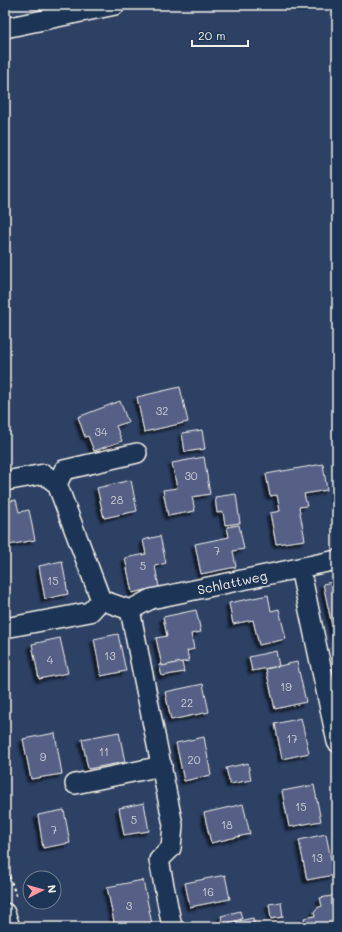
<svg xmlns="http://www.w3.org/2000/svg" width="342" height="932" viewBox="0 0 342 932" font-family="Mali,sans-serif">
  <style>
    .building { fill: #566187; stroke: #f4f1e8; filter: url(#shadow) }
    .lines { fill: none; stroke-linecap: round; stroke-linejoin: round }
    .minor-casing { stroke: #f4f1e8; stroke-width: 22 }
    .path { stroke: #f4f1e8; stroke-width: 2.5; stroke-dasharray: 3 3; stroke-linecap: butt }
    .minor { stroke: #1d3557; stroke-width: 19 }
    .labels { text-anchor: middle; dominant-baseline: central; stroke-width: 4; stroke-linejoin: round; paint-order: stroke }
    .number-label { font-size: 11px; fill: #cccdd0 }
    .street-label { font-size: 13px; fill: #f4f1e8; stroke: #1d3557 }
  </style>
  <defs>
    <filter id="shadow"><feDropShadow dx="-3.5" dy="3.5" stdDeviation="1" flood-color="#0009"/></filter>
  </defs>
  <rect width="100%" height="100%" fill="#2d4165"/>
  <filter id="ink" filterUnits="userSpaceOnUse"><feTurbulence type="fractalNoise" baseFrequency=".025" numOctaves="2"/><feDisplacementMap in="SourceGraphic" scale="8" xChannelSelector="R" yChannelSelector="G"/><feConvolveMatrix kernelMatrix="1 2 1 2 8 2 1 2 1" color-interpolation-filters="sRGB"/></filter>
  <g filter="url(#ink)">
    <g class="building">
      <path d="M180 387 188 422 144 432 137 397Z"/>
      <path d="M120 401 128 422 116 426 122 441 94 451 88 436 85 437 78 417Z"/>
      <path d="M202 430 205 449 185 452 182 433Z"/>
      <path d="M204 457 210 494 192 497 195 511 168 516 163 490 177 488 172 463Z"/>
      <path d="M323 464 327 490 304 494 307 506 299 507 305 540 276 544 270 513 280 511 277 495 270 496 266 474Z"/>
      <path d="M131 480 137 511 104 518 97 488Z"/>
      <path d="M236 494 240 523 225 525 223 512 217 513 215 497Z"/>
      <path d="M16 500 19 512 29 510 35 540 9 545 5 525V502Z"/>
      <path d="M239 525 244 549 233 551 236 567 201 574 195 544 229 537 227 527Z"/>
      <path d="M160 536 166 563 155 566 159 587 132 593 125 558 146 554 143 540Z"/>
      <path d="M62 561 68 594 45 599 39 566Z"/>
      <path d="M337 581V644H336L323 584Z"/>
      <path d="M268 595 271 611 279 609 286 639 259 645 253 620 233 624 229 603Z"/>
      <path d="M196 610 201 632 191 634 194 649 187 651 189 661 162 666 156 638 167 636 163 617Z"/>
      <path d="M118 634 126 671 101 676 94 639Z"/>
      <path d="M60 638 68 673 39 679 32 644Z"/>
      <path d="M276 651 279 666 252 671 249 657Z"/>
      <path d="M182 662 184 672 162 676 159 665 162 664V666Z"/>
      <path d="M297 662 306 702 275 709 266 669Z"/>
      <path d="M203 684 209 712 171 720 165 692Z"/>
      <path d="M301 718 309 753 282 759 275 724Z"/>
      <path d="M119 732 125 762 88 769 82 739Z"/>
      <path d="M55 733 62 774 31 779 23 739Z"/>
      <path d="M204 737 211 775 184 781 176 743Z"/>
      <path d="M248 763 251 780 230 784 226 768Z"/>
      <path d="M314 785 321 821 289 827 282 791Z"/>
      <path d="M144 803 149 831 124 835 119 808Z"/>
      <path d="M243 804 250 834 211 843 204 813Z"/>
      <path d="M64 810 70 843 43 848 38 815Z"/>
      <path d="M326 834 334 875 307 880 299 840Z"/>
      <path d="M225 875 230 899 190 907 185 883Z"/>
      <path d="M143 880 152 924 141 926 142 927H115L107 887Z"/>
      <path d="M337 895V927H306L304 918 315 916 314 912 317 908 322 906 320 898Z"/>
      <path d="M281 902 283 917 271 919 269 904Z"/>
      <path d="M240 911 242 919 223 924 221 916Z"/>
      <path d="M253 918 255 927H215V926Z"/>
    </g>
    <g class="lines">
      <g class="minor-casing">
        <g id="minor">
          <path d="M5 28 115 5"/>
          <path d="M5 481 44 474 57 484 101 600 130 610"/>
          <path d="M57 484 64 470 137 453"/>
          <path d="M300 568 337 742"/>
          <path d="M130 610 173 825 171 848 159 860 172 927"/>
          <path d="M130 610 151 599 337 560"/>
          <path d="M5 628 90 612 101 600"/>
          <path d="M75 784 162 766"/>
          <path d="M5 913 10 927"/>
        </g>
      </g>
      <path class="path" d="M5 865 17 898"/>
      <use href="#minor" class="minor"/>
    </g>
  </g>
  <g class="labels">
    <g class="number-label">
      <text x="162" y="410">32</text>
      <text x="101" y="431">34</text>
      <text x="191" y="475">30</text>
      <text x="117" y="499">28</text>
      <text x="217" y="550">7</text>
      <text x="143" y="565">5</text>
      <text x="53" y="580">15</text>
      <text x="110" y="655">13</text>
      <text x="50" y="659">4</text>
      <text x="286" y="686">19</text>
      <text x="187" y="702">22</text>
      <text x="292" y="738">17</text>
      <text x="104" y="751">11</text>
      <text x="43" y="756">9</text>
      <text x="194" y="759">20</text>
      <text x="301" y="806">15</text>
      <text x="134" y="819">5</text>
      <text x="227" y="824">18</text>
      <text x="54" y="829">7</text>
      <text x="317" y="857">13</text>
      <text x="208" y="891">16</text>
      <text x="129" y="905">3</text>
    </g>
    <g class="street-label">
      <text transform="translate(232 582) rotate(-12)">Schlattweg</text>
    </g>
  </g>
  <rect width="342" height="932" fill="none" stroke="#1d3557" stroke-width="20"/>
  <rect x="10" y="10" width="322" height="912" fill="none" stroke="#f4f1e8" stroke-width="1.5" filter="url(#ink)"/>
  <g transform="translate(42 890) rotate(84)"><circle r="19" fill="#1d3557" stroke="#738091"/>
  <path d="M0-3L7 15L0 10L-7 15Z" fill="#ff9aa2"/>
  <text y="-6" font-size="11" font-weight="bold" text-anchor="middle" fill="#f4f1e8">N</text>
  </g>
  <path d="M192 40v6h56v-6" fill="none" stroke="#f4f1e8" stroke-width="2"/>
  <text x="198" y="40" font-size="12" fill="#f4f1e8" stroke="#1d3557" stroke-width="3" paint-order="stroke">20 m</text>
</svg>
